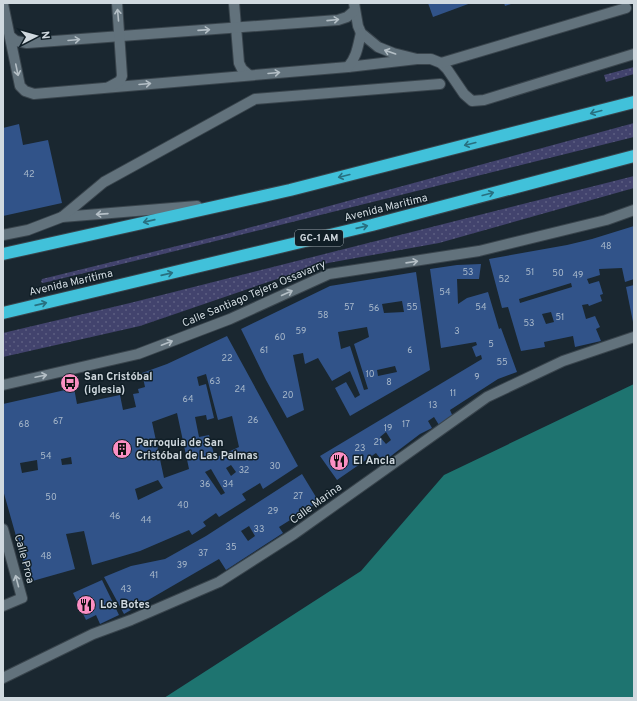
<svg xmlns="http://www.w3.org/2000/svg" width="637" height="701" viewBox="0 0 637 701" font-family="Overpass,sans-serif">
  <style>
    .green { fill: url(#green-dots) }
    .water { fill: #1e7470 }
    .building { fill: #315389; fill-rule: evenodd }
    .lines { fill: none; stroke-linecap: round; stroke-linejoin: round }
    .minor-casing { stroke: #39444c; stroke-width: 12 }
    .highway-casing { stroke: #39444c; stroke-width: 14 }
    .minor { stroke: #62727c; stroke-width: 10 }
    .highway { stroke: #41c1da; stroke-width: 12 }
    .oneway { stroke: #b4bfc6 }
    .oneway2 { stroke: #287080 }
    .labels { text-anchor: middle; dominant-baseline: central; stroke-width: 3; stroke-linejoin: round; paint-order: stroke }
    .number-label { font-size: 9px; fill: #a8b8ca }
    .shield { fill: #101e26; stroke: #96a1a8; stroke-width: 1 }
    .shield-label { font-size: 10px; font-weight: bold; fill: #d0d9df }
    .street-label { font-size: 11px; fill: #d0d9df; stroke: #101e26 }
    .poi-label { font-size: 11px; font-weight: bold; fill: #d0d9df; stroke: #101e26; text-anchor: start }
  </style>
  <defs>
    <pattern id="green-dots" width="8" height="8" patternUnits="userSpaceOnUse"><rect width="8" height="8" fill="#42436d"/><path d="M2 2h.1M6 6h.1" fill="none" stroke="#5c5e81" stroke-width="1.8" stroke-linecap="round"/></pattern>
  </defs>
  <rect width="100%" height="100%" fill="#1a2730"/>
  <g class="green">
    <path d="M634 67V74L606 82 604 75Z"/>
    <path d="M634 123V137L155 256 43 283 41 282 42 279 226 234Z"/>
    <path d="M634 176V188L439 243 328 263 271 281 140 326 3 357V333L130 303Z"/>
  </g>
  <path class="water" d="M634 384V698H164L361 571 444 475Z"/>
  <g class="building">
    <path d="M428 3H471L433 17Z"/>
    <path d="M504 3H514L505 6Z"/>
    <path d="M19 124 23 145 48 140 62 203 3 216V128Z"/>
    <path d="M634 226V279L625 282 622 268 599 269 600 275 587 279 589 284 599 281 603 294 600 295 602 301 589 306 588 304 582 305 586 319 595 316 600 327 596 329 601 341 575 347 573 336 544 342 545 347 521 351 508 307 502 308 489 259 567 245 592 239ZM571 283 572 287 520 303 519 299ZM551 312 554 322 546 324 542 314Z"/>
    <path d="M481 264 479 279H457L458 304 467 298 488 292 499 329 501 328 517 372 498 379 450 410 453 417 439 425 434 417 428 421 432 428 420 434 383 462 376 453 337 480 320 456 482 359 481 355 476 357 472 347 477 345 476 342 441 348 430 269 457 265ZM386 432 391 440 386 444 380 437Z"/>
    <path d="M416 272 430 370 350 416 335 388 346 382 355 398 360 395 350 371 332 381 318 358 305 364 303 353 293 355 304 410 287 418 266 380 241 329 330 286ZM402 301 404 312 384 313 382 304ZM367 327 369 337 354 344 368 389 364 390 350 346 341 349 338 332ZM395 366 397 372 378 376 377 370Z"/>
    <path d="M634 285V322H633L626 287Z"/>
    <path d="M227 336 298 466 263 489 260 483 242 494 246 500 219 517 216 513 203 522 206 526 192 535 189 530 140 551 92 565 84 531 66 534 75 569 29 582 3 490V404L74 388 77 404 120 395 123 410 136 407 133 394 139 393 138 389 145 387 142 373 167 364ZM206 374 218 420 232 416 239 447 215 458 209 435 199 437 195 417 206 415 207 420 214 418 206 384 199 386 197 377ZM177 413 189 469 164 478 152 422ZM71 457 72 464 62 465 61 459ZM37 460 38 470 22 473 20 463ZM231 465 236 472 231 476 226 468ZM211 469 225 493 221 495 205 472ZM158 480 163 488 138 500 135 489Z"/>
    <path d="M302 474 319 502 279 527 283 533 226 570 219 559 124 614 104 577 131 566 165 559 206 536ZM249 526 255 536 248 541 241 531Z"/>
    <path d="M102 580 119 615 100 624 96 615 86 620 73 593Z"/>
  </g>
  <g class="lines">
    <g class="minor-casing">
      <g id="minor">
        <path d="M234 3 239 63 242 69 249 75"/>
        <path d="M3 4 20 86 25 91 34 94 348 67 417 59 393 53 378 47 361 33 358 26 354 3"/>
        <path d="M10 36 16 41 27 43 338 20 347 17 354 11"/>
        <path d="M417 59H431L441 63 447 69 464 94 472 101 484 100 634 54"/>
        <path d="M441 63 626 8"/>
        <path d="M348 67C357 57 358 45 361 33"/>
        <path d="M109 87 120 81 122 76 117 3"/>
        <path d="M62 217 197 206"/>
        <path d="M3 235 28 230 62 217 104 182 255 99 440 84"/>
        <path d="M3 385 138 354 230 319 329 274 479 251 606 220 634 210"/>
        <path d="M3 529 22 598 3 606"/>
        <path d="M3 678 93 634 131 620 219 582 294 534 487 397 563 361 634 337"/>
      </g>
    </g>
    <g class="highway-casing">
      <g id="highway">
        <path d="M3 254 290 190 634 102"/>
        <path d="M3 313 372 225 634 156"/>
      </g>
    </g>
    <use href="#minor" class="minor"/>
    <use href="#highway" class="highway"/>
  </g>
  <defs><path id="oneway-shaft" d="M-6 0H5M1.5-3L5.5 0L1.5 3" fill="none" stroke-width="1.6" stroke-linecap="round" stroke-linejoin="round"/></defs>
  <g class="oneway">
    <use href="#oneway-shaft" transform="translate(118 15) rotate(-95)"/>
    <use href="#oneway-shaft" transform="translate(333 20) rotate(-6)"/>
    <use href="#oneway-shaft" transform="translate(204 30) rotate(-4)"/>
    <use href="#oneway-shaft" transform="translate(74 40) rotate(-5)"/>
    <use href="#oneway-shaft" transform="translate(390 52) rotate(-161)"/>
    <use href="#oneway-shaft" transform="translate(17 70) rotate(78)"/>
    <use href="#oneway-shaft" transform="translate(274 73) rotate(-5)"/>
    <use href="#oneway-shaft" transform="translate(145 84) rotate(-5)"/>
    <use href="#oneway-shaft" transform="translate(102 214) rotate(176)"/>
    <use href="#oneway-shaft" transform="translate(412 262) rotate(-8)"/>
    <use href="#oneway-shaft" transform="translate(287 293) rotate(-24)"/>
    <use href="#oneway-shaft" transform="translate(167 343) rotate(-21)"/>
    <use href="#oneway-shaft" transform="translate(41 376) rotate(-12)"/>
    <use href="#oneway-shaft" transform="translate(17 581) rotate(-105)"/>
  </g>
  <g class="oneway2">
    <use href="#oneway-shaft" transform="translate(596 112) rotate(165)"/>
    <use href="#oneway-shaft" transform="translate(470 144) rotate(166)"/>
    <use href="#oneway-shaft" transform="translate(344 176) rotate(166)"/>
    <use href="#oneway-shaft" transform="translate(488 194) rotate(-15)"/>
    <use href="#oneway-shaft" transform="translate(149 221) rotate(167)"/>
    <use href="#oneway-shaft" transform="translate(362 227) rotate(-13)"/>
    <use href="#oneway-shaft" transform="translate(167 274) rotate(-13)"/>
    <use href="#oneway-shaft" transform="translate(41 304) rotate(-13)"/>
  </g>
  <defs>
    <g id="bus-disc" transform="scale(1)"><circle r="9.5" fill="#fb8fc3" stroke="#101e26"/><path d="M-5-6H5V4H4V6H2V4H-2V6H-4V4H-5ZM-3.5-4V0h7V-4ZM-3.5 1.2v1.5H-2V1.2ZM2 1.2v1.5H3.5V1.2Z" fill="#111"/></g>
    <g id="building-disc" transform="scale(1)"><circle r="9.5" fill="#fb8fc3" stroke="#101e26"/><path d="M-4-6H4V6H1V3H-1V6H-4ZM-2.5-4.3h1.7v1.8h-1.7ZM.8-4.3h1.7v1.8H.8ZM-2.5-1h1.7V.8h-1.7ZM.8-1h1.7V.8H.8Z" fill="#111"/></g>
    <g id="restaurant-disc" transform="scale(1)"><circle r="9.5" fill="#fb8fc3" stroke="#101e26"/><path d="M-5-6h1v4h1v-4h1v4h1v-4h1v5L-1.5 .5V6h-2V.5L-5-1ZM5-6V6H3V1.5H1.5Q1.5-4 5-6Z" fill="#111"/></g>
  </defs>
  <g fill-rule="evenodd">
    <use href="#bus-disc" x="70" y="383"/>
    <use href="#building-disc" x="122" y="449"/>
    <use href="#restaurant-disc" x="339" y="461"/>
    <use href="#restaurant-disc" x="86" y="605"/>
  </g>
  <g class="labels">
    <g class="number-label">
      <text x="29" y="174">42</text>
      <text x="606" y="246">48</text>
      <text x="468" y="272">53</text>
      <text x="530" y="272">51</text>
      <text x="558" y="273">50</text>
      <text x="578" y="275">49</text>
      <text x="504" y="279">52</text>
      <text x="445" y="292">54</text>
      <text x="349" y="307">57</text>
      <text x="412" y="307">55</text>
      <text x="481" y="307">54</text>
      <text x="374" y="308">56</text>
      <text x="323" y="315">58</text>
      <text x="560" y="317">51</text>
      <text x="529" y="323">53</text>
      <text x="301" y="331">59</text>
      <text x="457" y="331">3</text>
      <text x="280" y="337">60</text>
      <text x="491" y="344">5</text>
      <text x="264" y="350">61</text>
      <text x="410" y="350">6</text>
      <text x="227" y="358">22</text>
      <text x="502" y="362">55</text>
      <text x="370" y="374">10</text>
      <text x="477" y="377">9</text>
      <text x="215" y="381">63</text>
      <text x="389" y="382">8</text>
      <text x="240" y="389">24</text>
      <text x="453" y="393">11</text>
      <text x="288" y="395">20</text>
      <text x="188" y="399">64</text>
      <text x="433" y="405">13</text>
      <text x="253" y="420">26</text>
      <text x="58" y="421">67</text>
      <text x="24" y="424">68</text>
      <text x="406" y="424">17</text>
      <text x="388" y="428">19</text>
      <text x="378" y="442">21</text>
      <text x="360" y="448">23</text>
      <text x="46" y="456">54</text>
      <text x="275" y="466">30</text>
      <text x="244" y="470">32</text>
      <text x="205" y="484">36</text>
      <text x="228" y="484">34</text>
      <text x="298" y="496">27</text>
      <text x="51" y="497">50</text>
      <text x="183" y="505">40</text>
      <text x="273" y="511">29</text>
      <text x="115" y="516">46</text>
      <text x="146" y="520">44</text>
      <text x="259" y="529">33</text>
      <text x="231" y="547">35</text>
      <text x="203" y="553">37</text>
      <text x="46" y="556">48</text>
      <text x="182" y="565">39</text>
      <text x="154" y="575">41</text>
      <text x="126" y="589">43</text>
    </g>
    <rect class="shield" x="295" y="230" width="48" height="16" rx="3"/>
    <g class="shield-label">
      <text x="319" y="238">GC-1 AM</text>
    </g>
    <g class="street-label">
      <text transform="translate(386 208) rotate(-14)">Avenida Maritima</text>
      <text transform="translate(71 283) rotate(-13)">Avenida Maritima</text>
      <text transform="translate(254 294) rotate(-23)">Calle Santiago Tejera Ossavarry</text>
      <text transform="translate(316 504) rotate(-36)">Calle Marina</text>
      <text transform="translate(24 559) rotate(75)">Calle Proa</text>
    </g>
    <g class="poi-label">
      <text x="84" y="377">San Cristóbal<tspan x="84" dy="13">(iglesia)</tspan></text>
      <text x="136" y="443">Parroquia de San<tspan x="136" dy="13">Cristóbal de Las Palmas</tspan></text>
      <text x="353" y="461">El Ancla</text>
      <text x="100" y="605">Los Botes</text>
    </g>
  </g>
  <rect width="637" height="701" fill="none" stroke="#d0d9df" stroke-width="8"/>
  <g transform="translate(36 36) rotate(84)" stroke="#101e26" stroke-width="3" paint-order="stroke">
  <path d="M0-3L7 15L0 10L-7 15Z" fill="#d0d9df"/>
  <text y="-6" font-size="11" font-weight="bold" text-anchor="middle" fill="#d0d9df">N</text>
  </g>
</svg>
